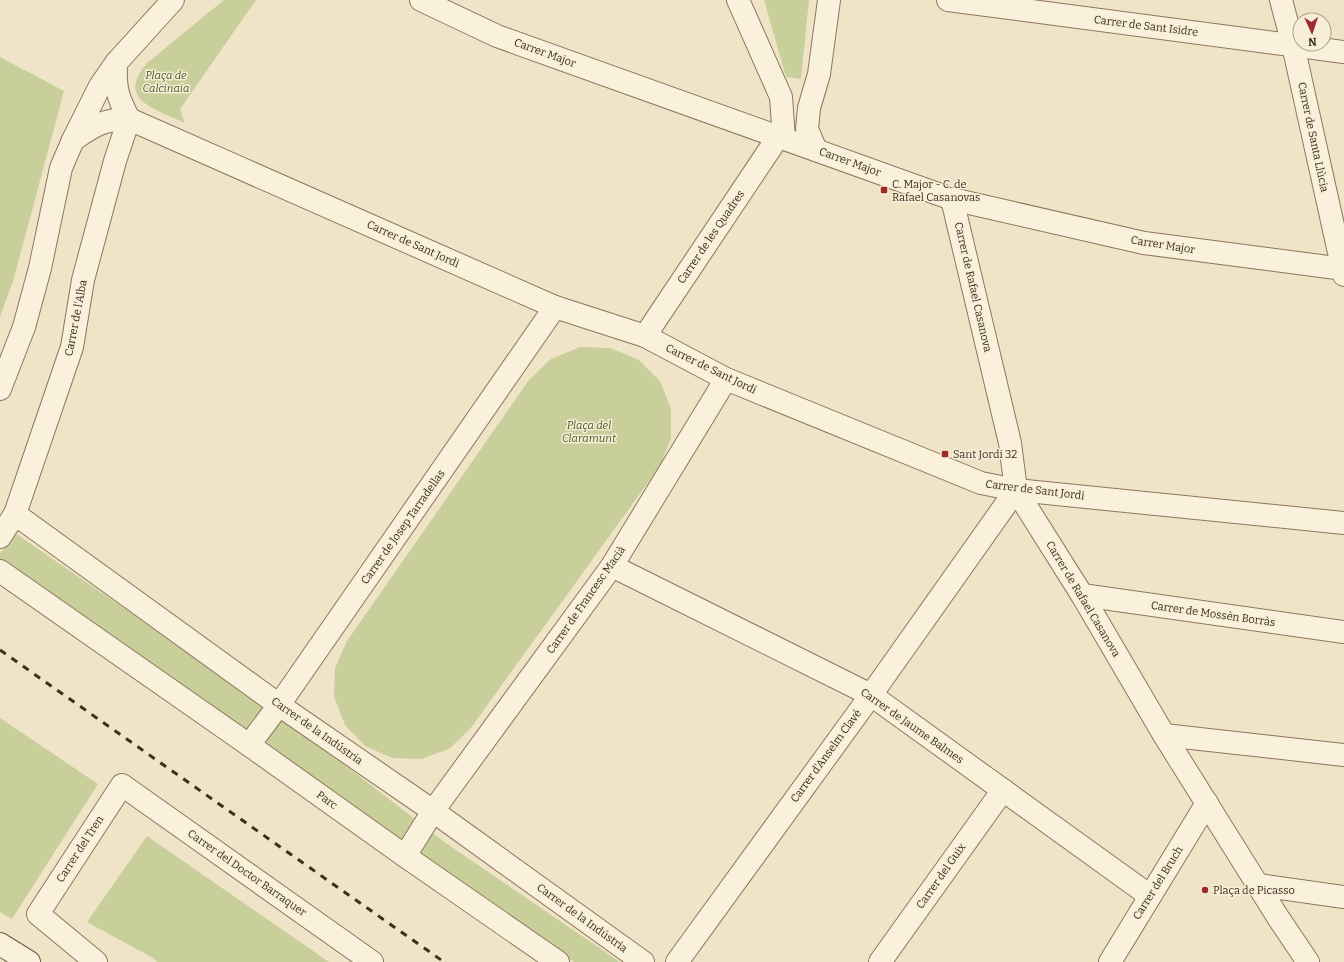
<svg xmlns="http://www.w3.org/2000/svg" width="1344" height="962" viewBox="0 0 1344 962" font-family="Bitter,serif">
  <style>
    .green { fill: #c9cf9b }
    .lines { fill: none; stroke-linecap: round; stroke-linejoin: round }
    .street-casing { stroke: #8d765c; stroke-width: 24 }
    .secondary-casing { stroke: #6f573f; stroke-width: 24 }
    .street { stroke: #faf1dc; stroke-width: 22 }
    .secondary { stroke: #faf1dc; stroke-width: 22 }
    .rail { stroke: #3d2e20; stroke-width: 3; stroke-dasharray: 7 7; stroke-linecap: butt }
    .poi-dot { fill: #9e2a2b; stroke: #f7eed8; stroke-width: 1.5 }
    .labels { text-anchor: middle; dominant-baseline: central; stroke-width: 3; stroke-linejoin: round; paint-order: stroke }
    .street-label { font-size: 11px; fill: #3d2e20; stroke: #f7eed8 }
    .park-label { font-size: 11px; font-style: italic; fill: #4d5a26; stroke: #f7eed8 }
    .poi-label { font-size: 11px; fill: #3d2e20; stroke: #f7eed8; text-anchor: start }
  </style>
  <rect width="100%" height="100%" fill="#f0e4c8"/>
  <g class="green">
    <path d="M224 0H256L180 109 185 123C156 109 115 100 147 63Z"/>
    <path d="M764 0H809L801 79 786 77Z"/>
    <path d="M0 57 64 91 14 278 0 317Z"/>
    <path d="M580 347 610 348 639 360 660 381 671 409V438L660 466 470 729 449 749 421 759 392 758 365 746 345 725 334 697 335 668 347 641 529 380 551 359Z"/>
    <path d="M15 533 295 726 443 841 620 962H574L0 561V554Z"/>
    <path d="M0 718 98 784 12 919 0 912Z"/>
    <path d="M147 836 329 962H157L153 958 87 922Z"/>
  </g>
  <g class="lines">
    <g class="street-casing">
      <g id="street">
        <path d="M421 0 497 36 952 199 1144 243 1344 269"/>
        <path d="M738 0 781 97 784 139"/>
        <path d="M948 0 1344 52"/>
        <path d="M1281 0 1293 45 1344 275"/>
        <path d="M73 140C95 125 101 120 129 119L555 307 645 336 726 379 981 483 1016 490 1344 523"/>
        <path d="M816 150 807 129 809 108 819 74 829 0"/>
        <path d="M952 199 1010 443 1016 490 1082 595 1164 735 1279 919 1308 962"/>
        <path d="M645 336 778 137"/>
        <path d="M0 389 24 327 40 268 61 168 73 140 100 86 116 63 173 0"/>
        <path d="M15 514 72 347 83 280 115 161 129 119C117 96 115 88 116 63"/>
        <path d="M0 537 15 514 279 705 433 811 643 962"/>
        <path d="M612 566 871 695 1150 896"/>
        <path d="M0 571 249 745 405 856 558 962"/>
        <path d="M1082 595 1344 632"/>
        <path d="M1164 735 1344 755"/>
        <path d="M249 745 279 705 555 307"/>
        <path d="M405 856 433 811 612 566 726 379"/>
        <path d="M1258 885 1344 897"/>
        <path d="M96 962 38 914 122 785 372 962"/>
        <path d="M677 962 871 695 1016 490"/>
        <path d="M880 962 1003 790"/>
        <path d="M1110 962 1207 803"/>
      </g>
    </g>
    <g class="secondary-casing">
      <path id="secondary" d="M0 944 29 962"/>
    </g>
    <use href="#street" class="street"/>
    <use href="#secondary" class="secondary"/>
    <path class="rail" d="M0 650 444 962"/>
  </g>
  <g class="poi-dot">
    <rect x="880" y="186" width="8" height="8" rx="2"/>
    <rect x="941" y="450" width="8" height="8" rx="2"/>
    <circle cx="1205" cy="890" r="4"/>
  </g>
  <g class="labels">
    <g class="street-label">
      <text transform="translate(1146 26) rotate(7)">Carrer de Sant Isidre</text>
      <text transform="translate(545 53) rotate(20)">Carrer Major</text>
      <text transform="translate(1313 137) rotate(78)">Carrer de Santa Llùcia</text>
      <text transform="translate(850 162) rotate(20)">Carrer Major</text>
      <text transform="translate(711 237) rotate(-56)">Carrer de les Quadres</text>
      <text transform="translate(413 244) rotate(24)">Carrer de Sant Jordi</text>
      <text transform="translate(1163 245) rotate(9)">Carrer Major</text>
      <text transform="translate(973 287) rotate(77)">Carrer de Rafael Casanova</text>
      <text transform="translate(76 318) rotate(-79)">Carrer de l'Alba</text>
      <text transform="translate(711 369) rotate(26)">Carrer de Sant Jordi</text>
      <text transform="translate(1035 490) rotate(7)">Carrer de Sant Jordi</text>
      <text transform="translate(403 527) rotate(-55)">Carrer de Josep Tarradellas</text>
      <text transform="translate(1083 599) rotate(59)">Carrer de Rafael Casanova</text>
      <text transform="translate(586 600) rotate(-55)">Carrer de Francesc Macià</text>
      <text transform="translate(1213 614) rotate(8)">Carrer de Mossèn Borràs</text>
      <text transform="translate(912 726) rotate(35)">Carrer de Jaume Balmes</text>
      <text transform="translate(317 731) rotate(35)">Carrer de la Indústria</text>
      <text transform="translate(826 756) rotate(-54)">Carrer d'Anselm Clavé</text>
      <text transform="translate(327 800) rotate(36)">Parc</text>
      <text transform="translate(80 849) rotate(-57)">Carrer del Tren</text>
      <text transform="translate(247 873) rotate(35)">Carrer del Doctor Barraquer</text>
      <text transform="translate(941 876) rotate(-55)">Carrer del Guix</text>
      <text transform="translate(1158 883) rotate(-58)">Carrer del Bruch</text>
      <text transform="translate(582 918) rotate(36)">Carrer de la Indústria</text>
    </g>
    <g class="park-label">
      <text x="166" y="75">Plaça de<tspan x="166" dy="13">Calcinaia</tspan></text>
      <text x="589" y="425">Plaça del<tspan x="589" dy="13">Claramunt</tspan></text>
    </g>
    <g class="poi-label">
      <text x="892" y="184">C. Major - C. de<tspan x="892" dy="13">Rafael Casanovas</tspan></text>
      <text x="953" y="454">Sant Jordi 32</text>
      <text x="1213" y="890">Plaça de Picasso</text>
    </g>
  </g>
  <g transform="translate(1312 32) rotate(177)"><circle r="19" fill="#f7eed8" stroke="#ada18e"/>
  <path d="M0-3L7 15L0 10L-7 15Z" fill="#9e2a2b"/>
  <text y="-6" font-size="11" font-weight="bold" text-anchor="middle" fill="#3d2e20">N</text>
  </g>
</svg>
